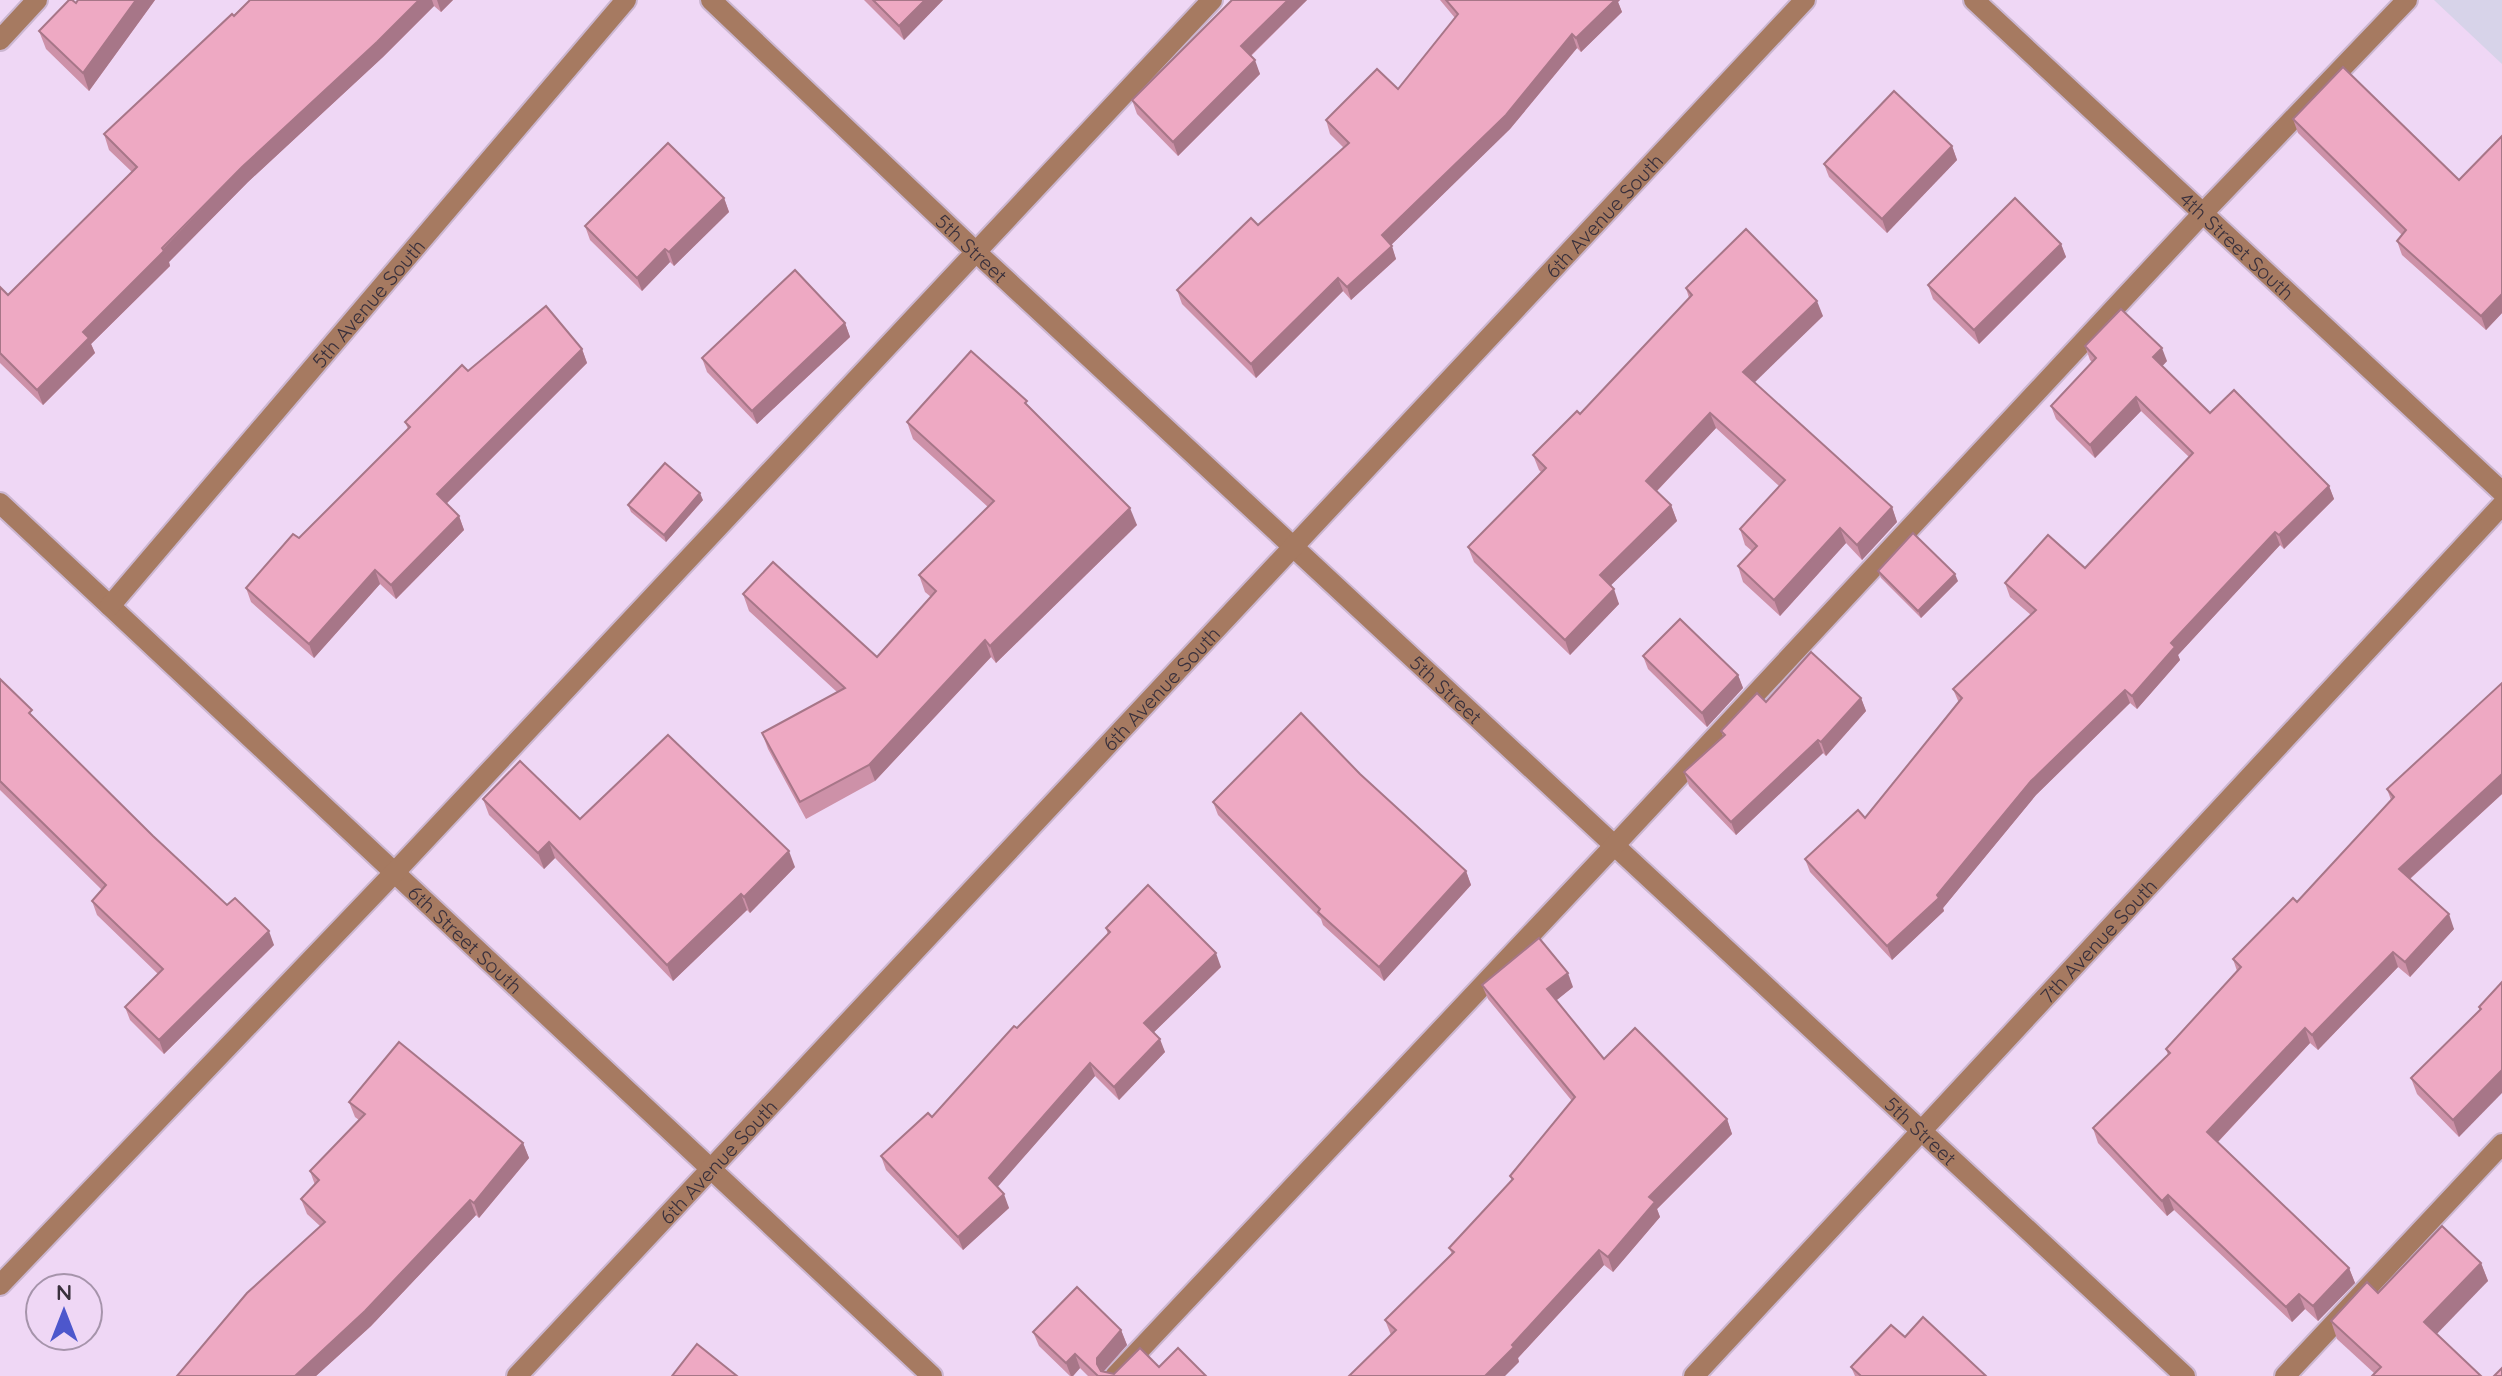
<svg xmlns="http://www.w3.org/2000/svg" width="2502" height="1376" viewBox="0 0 2502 1376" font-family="Quicksand,sans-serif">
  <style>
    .commercial { fill: #d7d3e9 }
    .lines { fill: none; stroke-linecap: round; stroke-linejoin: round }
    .minor-casing { stroke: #cbb6d0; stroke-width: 24 }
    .minor { stroke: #a67a61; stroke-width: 20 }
    .wall { fill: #cd91a8 }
    .shaded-wall { fill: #a77688 }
    .building { fill: #eea9c3; stroke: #a77688; stroke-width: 2 }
    .labels { text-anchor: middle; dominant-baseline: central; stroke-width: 7; stroke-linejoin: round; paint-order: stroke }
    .street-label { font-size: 20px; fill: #39303c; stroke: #efd7f5 }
  </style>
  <rect width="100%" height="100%" fill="#efd7f5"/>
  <path class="commercial" d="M2434 0H2502V64Z"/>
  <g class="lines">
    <g class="minor-casing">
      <g id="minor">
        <path id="s1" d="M711 0 975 251 2185 1376"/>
        <path id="s2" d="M1974 0 2502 492"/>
        <path d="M0 40 37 0"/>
        <path id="s3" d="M0 503 932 1376"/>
        <path id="s4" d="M110 606 626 0"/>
        <path d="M0 1285 395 872 1212 0"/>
        <path id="s5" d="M517 1376 1805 0"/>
        <path d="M1115 1376 1613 847 2204 212 2407 0"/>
        <path id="s6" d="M1694 1376 2502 505"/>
        <path d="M2285 1376 2502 1144"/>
      </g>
    </g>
    <use href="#minor" class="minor"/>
  </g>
  <g class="wall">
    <path d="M78 0H155L89 91 46 49 39 31 76 3Z"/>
    <path d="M250 0H453L441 12 434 6 383 57 248 182 169 262 170 266 91 344 95 353 43 405 0 363V287L8 295 132 172 109 150 104 134Z"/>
    <path d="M864 0H943L904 40Z"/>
    <path d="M1232 0H1307L1251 56 1260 74 1178 156 1137 114 1132 100Z"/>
    <path d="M1440 0H1620L1618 2 1622 12 1581 52 1577 48 1510 129 1391 245 1396 259 1351 300 1343 291 1256 378 1182 304 1177 290 1258 225 1344 148 1330 134 1326 120 1398 89 1455 18Z"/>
    <path d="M2293 119 2459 180 2502 136V313L2486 330 2402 255 2397 241 2402 235 2298 133Z"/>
    <path d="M1952 146 1957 160 1887 233 1829 177 1824 164Z"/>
    <path d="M724 198 729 212 674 266 670 262 642 291 590 240 585 226Z"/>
    <path d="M2061 244 2066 257 1979 344 1933 299 1928 285Z"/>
    <path d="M1686 288 1823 316 1754 382 1892 507 1897 522 1862 560 1846 543 1780 616 1743 582 1738 566 1752 551 1745 545 1740 529 1779 486 1716 428 1657 491 1671 505 1677 521 1610 586 1619 604 1570 655 1474 562 1468 547 1541 472 1539 470 1533 455 1580 414 1689 298Z"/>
    <path d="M845 323 850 337 757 424 707 372 702 358Z"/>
    <path d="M2085 346 2167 361 2162 366 2210 413 2329 486 2334 499 2284 549 2280 545 2178 655 2180 660 2137 709 2130 703 2036 795 1943 908 1944 911 1892 960 1810 872 1805 859 1865 818 1959 703 1953 689 2031 615 2010 597 2005 583 2085 568 2189 457 2141 411 2095 458 2056 419 2051 406 2092 362 2090 360Z"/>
    <path d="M582 349 587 363 446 504 459 516 464 530 396 599 380 584 314 658 251 602 246 588 299 538 408 429 405 422 468 371Z"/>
    <path d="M1029 406 1137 525 996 663 991 657 875 781 806 819 768 749 762 733 837 692 749 611 743 594 877 657 931 597 925 592 919 575 988 507 913 439 907 422Z"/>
    <path d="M703 500 666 542 631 512 628 505Z"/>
    <path d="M1878 571 1958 581 1921 618 1881 578Z"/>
    <path d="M1643 656 1738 675 1743 688 1707 727 1648 669Z"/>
    <path d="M0 679 36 720 153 836 227 905 274 945 164 1054 130 1020 125 1007 158 974 97 915 92 901 102 890 0 790Z"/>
    <path d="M2502 683V794L2410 879 2454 929 2410 977 2398 967 2318 1050 2310 1043 2218 1142 2349 1268 2355 1283 2318 1321 2305 1309 2292 1322 2174 1210 2167 1216 2098 1143 2093 1128 2168 1055 2166 1049 2237 971 2233 959 2297 902 2391 800 2387 789Z"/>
    <path d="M1861 698 1866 711 1826 756 1823 753 1736 835 1689 786 1684 772 1723 736 1721 731 1766 702Z"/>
    <path d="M1360 774 1466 871 1471 885 1384 981 1323 925 1321 919 1218 815 1213 802Z"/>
    <path d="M483 799 580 819 795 867 750 913 747 910 673 981 555 858 544 869 489 815Z"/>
    <path d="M1106 928 1221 967 1154 1032 1165 1052 1119 1100 1095 1076 997 1187 1009 1208 963 1250 886 1170 881 1156 932 1117 1017 1028 1108 935Z"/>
    <path d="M2502 982 2459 1137 2417 1094 2411 1078 2480 1010 2479 1007Z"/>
    <path d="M1482 985 1573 987 1556 1000 1604 1059 1727 1119 1732 1134 1657 1209 1660 1217 1613 1272 1604 1265 1518 1358 1519 1362 1391 1335 1385 1320 1452 1254 1449 1248 1512 1181 1510 1176 1572 1101 1488 999Z"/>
    <path d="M349 1102 523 1143 529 1158 479 1218 476 1215 371 1326 316 1376H177L320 1226 307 1214 301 1199 315 1185 310 1171 359 1120 355 1117Z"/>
    <path d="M2481 1263 2488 1281 2374 1373 2337 1339 2331 1321 2378 1293Z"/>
    <path d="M1121 1330 1127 1345 1103 1372 1114 1374 1159 1367 1206 1376H1088L1080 1368 1073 1376H1070L1039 1346 1033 1332Z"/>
    <path d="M1905 1337 1986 1376H1855L1851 1367Z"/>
  </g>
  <g class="shaded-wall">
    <path d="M136 0H155L89 91 83 73Z"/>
    <path d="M419 0H432L434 6 383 57 248 182 169 262 170 266 91 344 95 353 43 405 37 390 83 332 242 167Z"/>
    <path d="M437 0H453L441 12Z"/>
    <path d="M925 0H943L904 40 899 26Z"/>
    <path d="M1288 0H1307L1246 60 1241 46Z"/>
    <path d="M1613 0H1620L1618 2 1622 12 1581 52 1576 38Z"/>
    <path d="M1572 34 1577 48 1510 129 1387 249 1382 235Z"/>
    <path d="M1255 60 1260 74 1178 156 1173 142Z"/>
    <path d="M1952 146 1957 160 1887 233 1882 219Z"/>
    <path d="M724 198 729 212 674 266 669 252Z"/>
    <path d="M2061 244 2066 257 1979 344 1974 330Z"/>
    <path d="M1392 246 1396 259 1351 300 1347 287Z"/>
    <path d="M665 249 670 262 642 291 637 278Z"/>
    <path d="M1338 278 1343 291 1256 378 1251 364Z"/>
    <path d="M2502 294V313L2486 330 2481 316Z"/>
    <path d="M1817 301 1823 316 1749 388 1743 372Z"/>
    <path d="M845 323 850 337 757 424 752 411Z"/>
    <path d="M2162 348 2167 361 2158 371 2153 357Z"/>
    <path d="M582 349 587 363 442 508 437 494Z"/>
    <path d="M2136 397 2141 411 2095 458 2090 445Z"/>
    <path d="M1710 413 1716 428 1652 496 1646 481Z"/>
    <path d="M2329 486 2334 499 2284 549 2279 535Z"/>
    <path d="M700 493 703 500 666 542 664 535Z"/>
    <path d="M1671 505 1677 521 1605 591 1600 575Z"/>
    <path d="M1892 507 1897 522 1862 560 1857 545Z"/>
    <path d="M1130 508 1137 525 996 663 990 646Z"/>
    <path d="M459 516 464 530 396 599 391 585Z"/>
    <path d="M1840 528 1846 543 1780 616 1774 600Z"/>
    <path d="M2275 532 2280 545 2178 655 2180 660 2137 709 2132 696 2171 643Z"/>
    <path d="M375 570 380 584 314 658 309 644Z"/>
    <path d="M1955 574 1958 581 1921 618 1918 611Z"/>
    <path d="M1614 589 1619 604 1570 655 1565 640Z"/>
    <path d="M985 640 991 657 875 781 869 765Z"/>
    <path d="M1738 675 1743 688 1707 727 1702 713Z"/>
    <path d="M2125 690 2130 703 2036 795 1943 908 1944 911 1892 960 1887 946 1937 895 2031 781Z"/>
    <path d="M1861 698 1866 711 1826 756 1821 742Z"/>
    <path d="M1818 740 1823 753 1736 835 1731 822Z"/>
    <path d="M2502 774V794L2404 884 2399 869Z"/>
    <path d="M549 842 555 858 544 869 538 853Z"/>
    <path d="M789 851 795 867 750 913 744 897Z"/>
    <path d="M1466 871 1471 885 1384 981 1379 967Z"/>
    <path d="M741 894 747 910 673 981 667 965Z"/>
    <path d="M2449 914 2454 929 2410 977 2405 962Z"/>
    <path d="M269 931 274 945 164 1054 159 1040Z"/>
    <path d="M2393 952 2398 967 2318 1050 2312 1035Z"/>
    <path d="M1216 953 1221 967 1149 1037 1144 1023Z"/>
    <path d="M1568 973 1573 987 1552 1004 1547 989Z"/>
    <path d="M2305 1028 2310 1043 2213 1147 2207 1132Z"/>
    <path d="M1160 1039 1165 1052 1119 1100 1114 1087Z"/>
    <path d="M1090 1063 1095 1076 994 1191 989 1178Z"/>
    <path d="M2502 1070V1093L2459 1137 2453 1120Z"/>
    <path d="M1727 1119 1732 1134 1657 1209 1660 1217 1613 1272 1608 1257 1649 1197Z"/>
    <path d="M523 1143 529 1158 479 1218 474 1203Z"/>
    <path d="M1004 1194 1009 1208 963 1250 958 1237Z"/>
    <path d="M2168 1195 2174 1210 2167 1216 2162 1201Z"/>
    <path d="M470 1200 476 1215 371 1326 316 1376H295Z"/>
    <path d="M1599 1250 1604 1265 1518 1358 1519 1362 1505 1376H1485L1512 1345Z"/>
    <path d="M2481 1263 2488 1281 2431 1340 2424 1322Z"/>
    <path d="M2349 1268 2355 1283 2318 1321 2313 1306Z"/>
    <path d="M2299 1294 2305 1309 2292 1322 2286 1307Z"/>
    <path d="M1121 1330 1127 1345 1103 1372 1097 1364V1358Z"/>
    <path d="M1075 1354 1080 1368 1073 1376H1071L1066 1363Z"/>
  </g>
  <g class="building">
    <path d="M69 0H72L76 3 78 0H136L83 73 39 31Z"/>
    <path d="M250 0H419L377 42 242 167 162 248 164 251 83 332 89 338 37 390 0 353V287L8 295 137 167 104 134 232 14 234 16Z"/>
    <path d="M873 0H925L899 26Z"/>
    <path d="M1232 0H1288L1241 46 1255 60 1173 142 1132 100Z"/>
    <path d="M1446 0H1615L1576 38 1572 34 1506 115 1382 235 1392 246 1347 287 1338 278 1251 364 1177 290 1251 218 1258 225 1349 143 1326 120 1377 69 1398 89 1458 14Z"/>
    <path d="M2343 67 2459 180 2502 136V294L2481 316 2397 241 2406 230 2293 119Z"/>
    <path d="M1894 91 1952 146 1882 219 1824 164Z"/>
    <path d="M668 143 724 198 669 252 665 249 637 278 585 226Z"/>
    <path d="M2015 198 2061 244 1974 330 1928 285Z"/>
    <path d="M1746 229 1817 301 1743 372 1892 507 1857 545 1840 528 1774 600 1738 566 1757 546 1740 529 1785 480 1710 413 1646 481 1671 505 1600 575 1614 589 1565 640 1468 547 1546 468 1533 455 1577 411 1580 414 1692 295 1686 288Z"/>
    <path d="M795 270 845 323 752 411 702 358Z"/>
    <path d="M546 306 582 349 437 494 459 516 391 585 375 570 309 644 246 588 293 534 299 538 410 427 405 422 462 365 468 371Z"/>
    <path d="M2121 309 2162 348 2153 357 2210 413 2234 390 2329 486 2279 535 2275 532 2171 643 2175 647 2132 696 2125 690 2031 781 1937 895 1939 898 1887 946 1805 859 1858 810 1865 818 1962 698 1953 689 2036 610 2005 583 2048 535 2085 568 2193 453 2136 397 2090 445 2051 406 2096 358 2085 346Z"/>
    <path d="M971 351 1027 401 1025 403 1130 508 990 646 985 640 869 765 800 802 762 733 845 688 743 594 773 562 877 657 936 591 919 575 994 501 907 422Z"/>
    <path d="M665 463 700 493 664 535 628 505Z"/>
    <path d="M1913 533 1955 574 1918 611 1878 571Z"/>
    <path d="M1680 619 1738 675 1702 713 1643 656Z"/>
    <path d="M1811 652 1861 698 1821 742 1818 740 1731 822 1684 772 1725 735 1721 731 1757 693 1766 702Z"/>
    <path d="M0 679 32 710 29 713 153 836 227 905 235 898 269 931 159 1040 125 1007 163 969 92 901 106 885 0 781Z"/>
    <path d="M2502 683V774L2399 869 2449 914 2405 962 2393 952 2312 1035 2305 1028 2207 1132 2349 1268 2313 1306 2299 1294 2286 1307 2168 1195 2162 1201 2093 1128 2170 1053 2166 1049 2241 967 2233 959 2293 898 2297 902 2394 797 2387 789Z"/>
    <path d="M1301 713 1360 774 1466 871 1379 967 1318 912 1320 909 1213 802Z"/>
    <path d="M668 735 789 851 744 897 741 894 667 965 549 842 538 853 483 799 520 761 580 819Z"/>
    <path d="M1148 885 1216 953 1144 1023 1160 1039 1114 1087 1090 1063 989 1178 1004 1194 958 1237 881 1156 928 1113 932 1117 1014 1026 1017 1028 1110 932 1106 928Z"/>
    <path d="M1539 938 1568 973 1547 989 1604 1059 1635 1028 1727 1119 1649 1197 1655 1202 1608 1257 1599 1250 1512 1345 1514 1347 1485 1376H1349L1396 1330 1385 1320 1454 1252 1449 1248 1513 1179 1510 1176 1575 1097 1482 985Z"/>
    <path d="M2502 982V1070L2453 1120 2411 1078 2481 1009 2479 1007Z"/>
    <path d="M399 1042 523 1143 474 1203 470 1200 365 1311 295 1376H177L247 1293 325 1222 301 1199 319 1180 310 1171 365 1114 349 1102Z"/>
    <path d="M2442 1226 2481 1263 2424 1322 2481 1376H2372L2381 1367 2331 1321 2367 1282 2378 1293Z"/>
    <path d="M1077 1287 1121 1330 1097 1358V1364L1101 1371 1114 1374 1140 1348 1159 1367 1178 1348 1206 1376H1098L1075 1354 1066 1363 1033 1332Z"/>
    <path d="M1923 1317 1986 1376H1861L1851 1367 1891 1325 1905 1337Z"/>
    <path d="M697 1344 737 1376H672Z"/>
    <path d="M2502 1368V1376H2494Z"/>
  </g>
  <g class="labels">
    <g class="street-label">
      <text stroke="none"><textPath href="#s5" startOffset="1590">6th Avenue South</textPath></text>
      <text stroke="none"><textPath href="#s2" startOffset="360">4th Street South</textPath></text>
      <text stroke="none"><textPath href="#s1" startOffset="360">5th Street</textPath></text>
      <text stroke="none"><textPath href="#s4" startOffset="398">5th Avenue South</textPath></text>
      <text stroke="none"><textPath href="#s5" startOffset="942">6th Avenue South</textPath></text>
      <text stroke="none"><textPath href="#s1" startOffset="1008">5th Street</textPath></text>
      <text stroke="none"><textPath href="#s3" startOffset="638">6th Street South</textPath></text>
      <text stroke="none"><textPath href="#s6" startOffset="594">7th Avenue South</textPath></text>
      <text stroke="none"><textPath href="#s1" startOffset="1656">5th Street</textPath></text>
      <text stroke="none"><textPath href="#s5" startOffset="294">6th Avenue South</textPath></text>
    </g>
  </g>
  <g transform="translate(64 1312)"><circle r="38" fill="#efd7f5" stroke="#a694ab" stroke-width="2"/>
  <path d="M0-6L14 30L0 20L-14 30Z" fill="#4d57cc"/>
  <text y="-12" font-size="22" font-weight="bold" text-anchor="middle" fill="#39303c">N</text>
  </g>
</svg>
